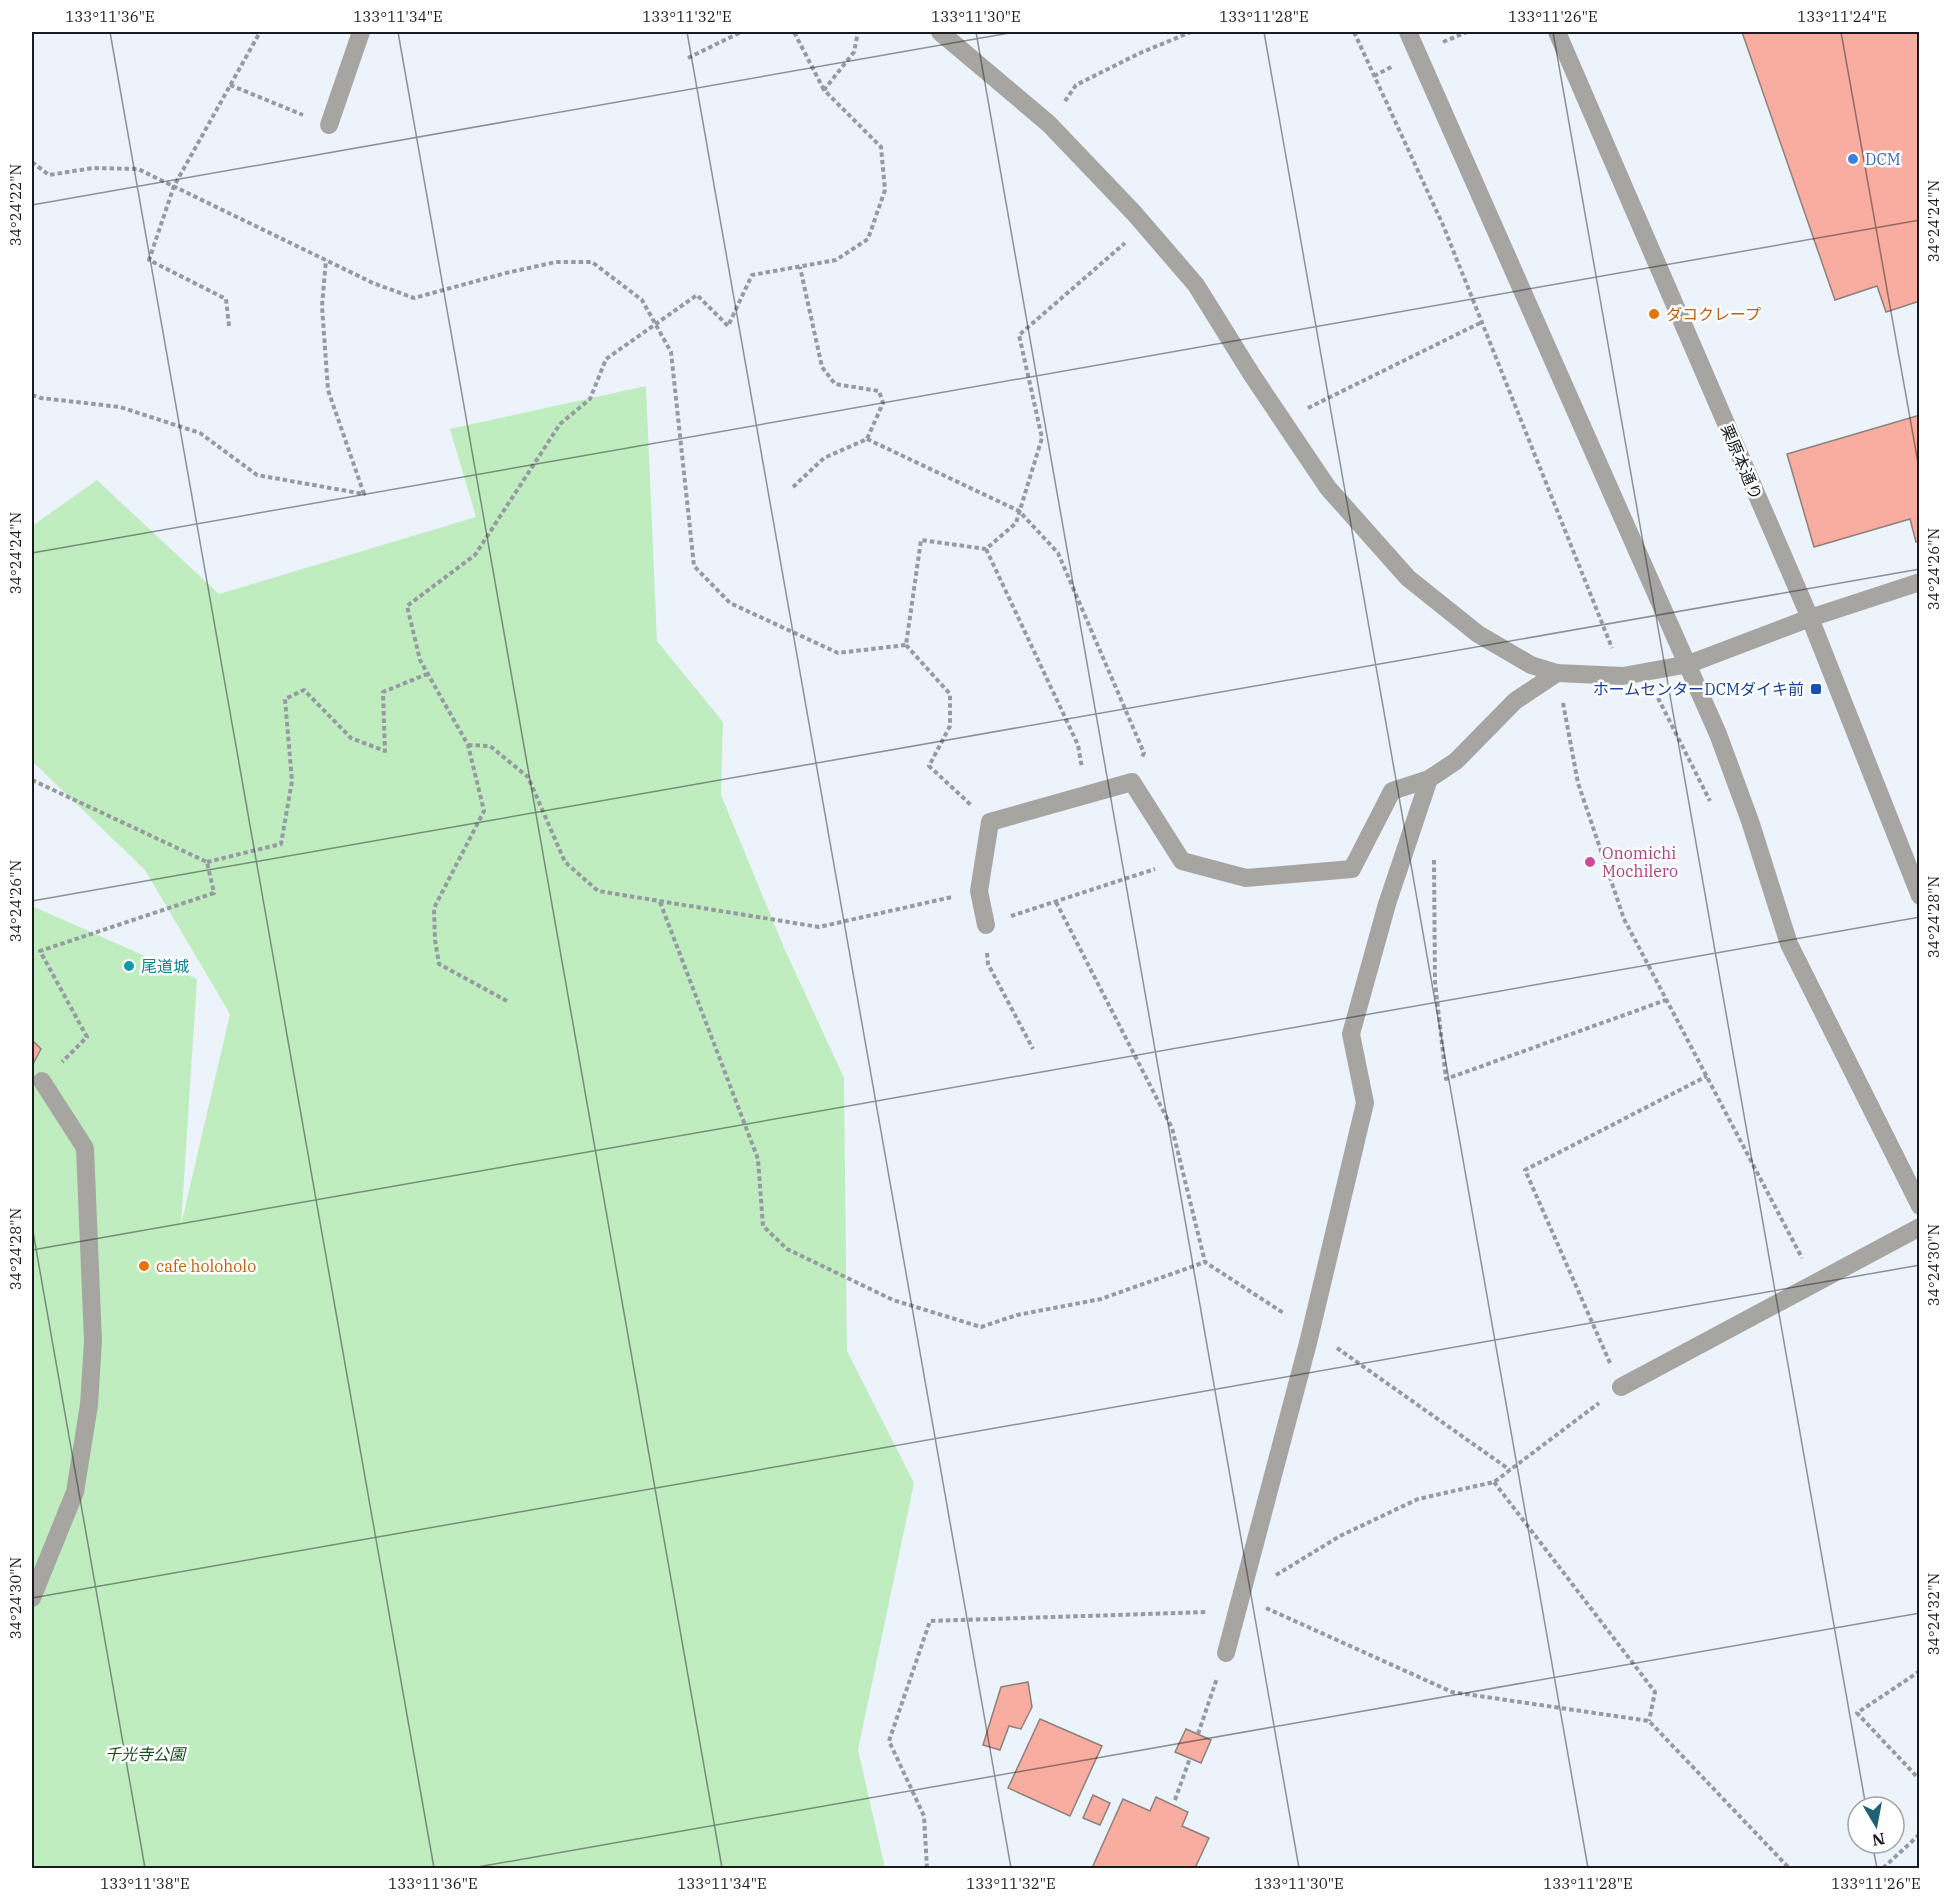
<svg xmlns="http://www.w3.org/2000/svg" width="1951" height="1900" viewBox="0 0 1951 1900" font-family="'IBM Plex Serif','Noto Sans JP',serif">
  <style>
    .green { fill: #c0edc0 }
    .building { fill: #f9ada0; stroke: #8b817f; stroke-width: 1.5 }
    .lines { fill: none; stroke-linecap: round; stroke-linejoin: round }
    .path { stroke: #969ba1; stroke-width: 4; stroke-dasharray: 4.5 3; stroke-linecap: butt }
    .lane { stroke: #a7a5a2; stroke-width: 18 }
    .street { stroke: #a7a5a2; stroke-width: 18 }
    .ticks { fill: none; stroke: #191b1e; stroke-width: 1.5; stroke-opacity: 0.45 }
    .shop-dot { fill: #3f7fe0; stroke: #fff; stroke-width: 2 }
    .food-dot { fill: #e8710a; stroke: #fff; stroke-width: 2 }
    .transit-dot { fill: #1a4fb4; stroke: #fff; stroke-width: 2 }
    .hotel-dot { fill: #d1479c; stroke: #fff; stroke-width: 2 }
    .culture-dot { fill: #0f9aa8; stroke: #fff; stroke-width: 2 }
    .labels { text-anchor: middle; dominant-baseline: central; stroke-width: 5; stroke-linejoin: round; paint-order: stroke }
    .shop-label { font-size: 16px; fill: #366cbe; stroke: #fff; text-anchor: start }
    .food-label { font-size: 16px; fill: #c56008; stroke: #fff; text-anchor: start }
    .street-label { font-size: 16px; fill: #191b1e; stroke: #fff }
    .transit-label { font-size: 16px; fill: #164399; stroke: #fff; text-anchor: end }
    .hotel-label { font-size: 16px; fill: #b23c85; stroke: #fff; text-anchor: start }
    .culture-label { font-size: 16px; fill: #0d838f; stroke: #fff; text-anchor: start }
    .park-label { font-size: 16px; font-style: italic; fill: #174e1d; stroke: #fff }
    .neatline { fill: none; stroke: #191b1e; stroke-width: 2 }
    .ticks-label { font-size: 15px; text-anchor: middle; fill: #191b1e }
  </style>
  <rect width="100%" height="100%" fill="#edf3fb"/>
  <path class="green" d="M646 386 657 641 723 722 721 795 785 950 844 1078 847 1351 914 1483 858 1750 885 1868H32V906L197 979 181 1225 230 1014 145 870 32 761V526L97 480 219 594 476 517 450 429Z"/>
  <g class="building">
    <path d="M1742 32H1920V301L1886 312 1877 286 1835 300Z"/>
    <path d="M1920 415V541L1916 542 1910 519 1814 547 1787 454Z"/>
    <path d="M32 1040 41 1049 32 1066Z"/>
    <path d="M1028 1682 1032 1707 1021 1729 1009 1726 1000 1750 983 1745 1001 1687Z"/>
    <path d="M1040 1719 1102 1746 1070 1816 1008 1788Z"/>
    <path d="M1186 1729 1211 1740 1201 1763 1175 1752Z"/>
    <path d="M1093 1795 1110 1803 1100 1825 1083 1818Z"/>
    <path d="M1156 1797 1188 1812 1182 1826 1209 1838 1195 1868H1092L1123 1799 1150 1811Z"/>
  </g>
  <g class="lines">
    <g class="path">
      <path d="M787 32H794L824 90"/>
      <path d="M1354 32 1443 225 1612 648"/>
      <path d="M1443 42 1467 32"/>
      <path d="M688 58 741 32"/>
      <path d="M1374 76 1393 66"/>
      <path d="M230 85 303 115"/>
      <path d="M1065 101 1076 85 1140 53 1191 32"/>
      <path d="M32 162 49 175 93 168 138 169 373 283 414 298 506 273 556 262H592L642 300 671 352 694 566 730 603 838 653 906 645 921 540 986 549 1016 523 1042 438 1019 335 1125 243"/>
      <path d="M229 326 226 299 149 260 174 186 260 32"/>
      <path d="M32 395 41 398 120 407 200 433 257 475 364 494 328 390 322 306 326 260"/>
      <path d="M1308 408 1482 322"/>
      <path d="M867 439 1019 511 1058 553 1144 753 1142 757"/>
      <path d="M793 487 824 458 867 439 883 403 879 391 835 384 822 367 800 267"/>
      <path d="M986 549 1078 745 1082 768"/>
      <path d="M906 645 950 694V726L929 766 971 805"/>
      <path d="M1658 698 1710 801"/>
      <path d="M1563 703 1578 783 1624 919 1802 1258"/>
      <path d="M468 745 490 746 528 777 565 862 598 891 819 927 952 897"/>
      <path d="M32 780 207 862 214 893 40 951 87 1037 62 1062"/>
      <path d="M1434 860 1435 982 1446 1079 1666 1000"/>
      <path d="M207 862 281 844 292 781 285 699 304 690 351 738 385 751 383 692 427 674"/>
      <path d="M660 902 758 1159 763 1226 787 1249 893 1300 981 1327 1017 1315 1101 1299 1205 1262"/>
      <path d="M1056 902 1172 1128 1205 1262 1285 1314"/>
      <path d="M1011 916 1155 869"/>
      <path d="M987 953 988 964 1033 1049"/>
      <path d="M507 1001 439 964 435 940 434 908 484 811 468 745 420 660 407 606 475 555 560 424 590 399 606 359 697 295 728 326 752 275 836 260 868 239 885 190 881 147 824 90 854 52 858 32"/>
      <path d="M1337 1348 1510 1470"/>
      <path d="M1610 1363 1525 1170 1707 1076"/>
      <path d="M1494 1482 1655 1692 1649 1721"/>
      <path d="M1276 1575 1340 1536 1418 1499 1494 1482 1599 1403"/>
      <path d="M1266 1608 1452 1692 1649 1721 1789 1868"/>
      <path d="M1920 1671 1857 1713 1920 1780"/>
      <path d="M1198 1734 1217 1678"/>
      <path d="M1175 1800 1190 1758"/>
      <path d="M927 1868 924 1816 889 1741 930 1621 1208 1612"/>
      <path d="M1883 1868 1920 1834"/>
    </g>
    <g class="lane">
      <path d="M329 125 361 32"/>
      <path d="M986 925 979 891 990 822 1132 782 1182 861 1246 878 1352 869 1392 791 1429 779"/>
      <path d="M32 1598 75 1492 89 1405 93 1341 85 1148 42 1081"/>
      <path d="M1226 1653 1308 1343 1365 1103 1351 1034 1387 904 1429 779 1456 761 1515 701 1557 673"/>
    </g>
    <g class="street">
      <path d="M940 32 1049 124 1134 213 1196 285 1252 375 1328 488 1408 578 1478 634 1531 665 1557 673 1623 676 1689 664 1810 618 1920 582"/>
      <path d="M1408 32 1718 734 1750 821 1789 944 1920 1206"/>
      <path d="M1557 32 1810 618 1920 896"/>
      <path d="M1621 1387 1920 1227"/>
    </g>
  </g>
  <path class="ticks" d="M110 32 434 1868M398 32 722 1868M687 32 1011 1868M976 32 1299 1868M1264 32 1588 1868M1553 32 1866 1807M1841 32 1920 474M32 205 1015 32M32 553 1920 220M32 901 1920 569M32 1226 145 1868M32 1250 1920 917M32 1598 1920 1265M1872 1843 1877 1868M472 1868 1920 1613"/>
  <circle class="shop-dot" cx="1853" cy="159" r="6"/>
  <g class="food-dot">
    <circle cx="1654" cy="314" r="6"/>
    <circle cx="144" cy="1266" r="6"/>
  </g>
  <rect class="transit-dot" x="1810" y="683" width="12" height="12" rx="3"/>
  <circle class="hotel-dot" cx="1590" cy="862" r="6"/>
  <circle class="culture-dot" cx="129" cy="966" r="6"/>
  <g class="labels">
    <g class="shop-label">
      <text x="1865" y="159">DCM</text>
    </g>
    <g class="food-label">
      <text x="1666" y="314">ダコクレープ</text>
      <text x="156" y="1266">cafe holoholo</text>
    </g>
    <g class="street-label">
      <text transform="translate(1742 462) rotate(67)">栗原本通り</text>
    </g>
    <g class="transit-label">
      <text x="1804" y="689">ホームセンターDCMダイキ前</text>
    </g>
    <g class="hotel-label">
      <text x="1602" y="853">Onomichi<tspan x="1602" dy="18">Mochilero</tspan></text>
    </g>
    <g class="culture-label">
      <text x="141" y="966">尾道城</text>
    </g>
    <g class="park-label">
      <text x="145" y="1754">千光寺公園</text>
    </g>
  </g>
  <rect width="1951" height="1900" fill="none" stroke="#ffffff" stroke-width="66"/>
  <g transform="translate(1876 1825) rotate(170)"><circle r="28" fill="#ffffff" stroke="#a3a4a5" stroke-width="1.5"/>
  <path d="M0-4.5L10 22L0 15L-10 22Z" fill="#1d6173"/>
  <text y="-9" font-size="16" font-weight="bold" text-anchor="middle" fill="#191b1e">N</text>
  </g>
  <rect x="33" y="33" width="1885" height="1834" class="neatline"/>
  <g class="ticks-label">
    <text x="110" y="22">133°11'36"E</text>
    <text x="398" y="22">133°11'34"E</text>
    <text x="687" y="22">133°11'32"E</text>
    <text x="976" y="22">133°11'30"E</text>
    <text x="1264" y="22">133°11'28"E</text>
    <text x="1553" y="22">133°11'26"E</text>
    <text x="1842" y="22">133°11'24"E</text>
    <text transform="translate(16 205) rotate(-90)" y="5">34°24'22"N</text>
    <text transform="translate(1934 221) rotate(-90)" y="5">34°24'24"N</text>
    <text transform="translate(16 553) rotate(-90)" y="5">34°24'24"N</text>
    <text transform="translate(1934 569) rotate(-90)" y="5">34°24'26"N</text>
    <text transform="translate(16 901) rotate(-90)" y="5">34°24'26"N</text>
    <text transform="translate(1934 917) rotate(-90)" y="5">34°24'28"N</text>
    <text transform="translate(16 1249) rotate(-90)" y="5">34°24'28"N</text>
    <text transform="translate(1934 1265) rotate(-90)" y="5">34°24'30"N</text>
    <text transform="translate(16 1598) rotate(-90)" y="5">34°24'30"N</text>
    <text transform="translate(1934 1614) rotate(-90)" y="5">34°24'32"N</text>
    <text x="145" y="1889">133°11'38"E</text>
    <text x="433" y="1889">133°11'36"E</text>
    <text x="722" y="1889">133°11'34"E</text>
    <text x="1011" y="1889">133°11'32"E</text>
    <text x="1299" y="1889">133°11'30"E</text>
    <text x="1588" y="1889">133°11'28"E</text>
    <text x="1876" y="1889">133°11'26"E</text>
  </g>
</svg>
